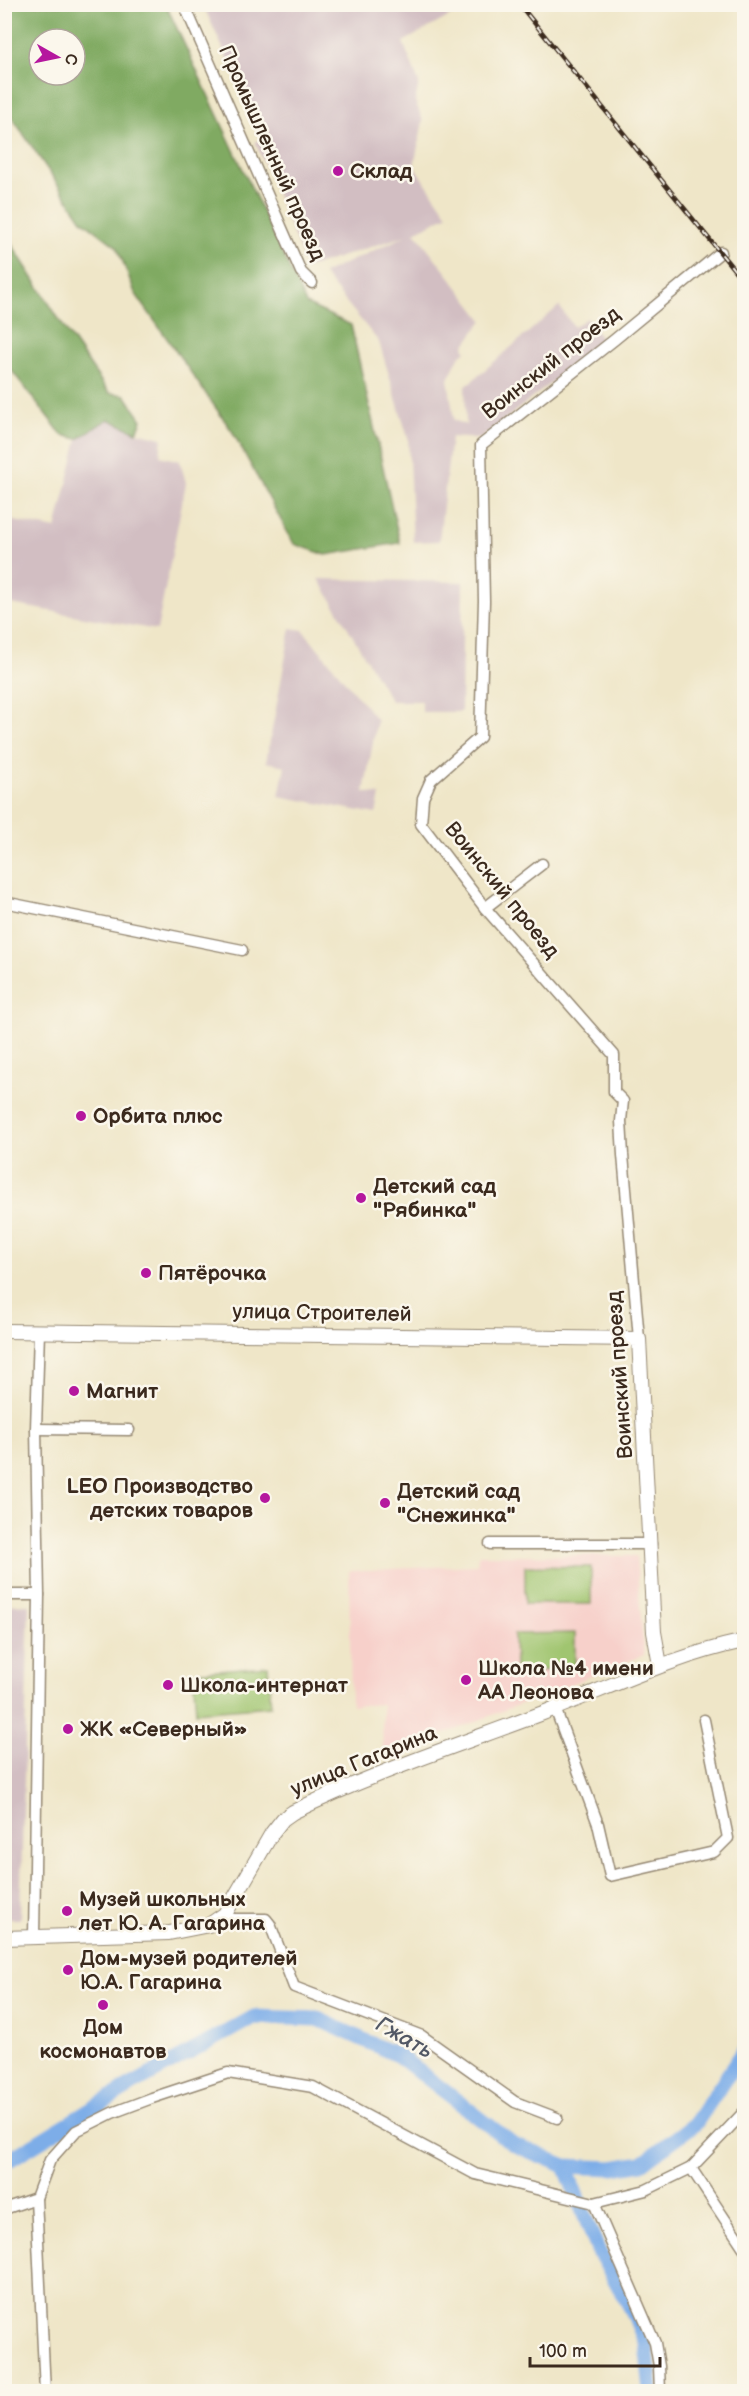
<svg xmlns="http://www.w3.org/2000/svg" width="749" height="2396" viewBox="0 0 749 2396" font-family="'Balsamiq Sans',sans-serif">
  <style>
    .built { fill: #f7d0ca }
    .industrial { fill: #d2bec2 }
    .green { fill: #a0c56f; stroke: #6e7846; stroke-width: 1.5 }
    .forest { fill: #80aa62; stroke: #5e6a40; stroke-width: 1.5; fill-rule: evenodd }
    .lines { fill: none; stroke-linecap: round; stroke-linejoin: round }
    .river { stroke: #7dade8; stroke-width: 15 }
    .minor-casing { stroke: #958873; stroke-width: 13 }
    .major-casing { stroke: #958873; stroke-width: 16 }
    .minor { stroke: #fff; stroke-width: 10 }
    .major { stroke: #fff; stroke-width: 14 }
    .rail-casing { stroke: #3b2a1e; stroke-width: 4.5 }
    .rail { stroke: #fbf7ec; stroke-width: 2; stroke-dasharray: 7; stroke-linecap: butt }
    .poi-dot { fill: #b5179e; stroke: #fbf7ec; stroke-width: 2 }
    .labels { text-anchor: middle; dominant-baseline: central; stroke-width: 5; stroke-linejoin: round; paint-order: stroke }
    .street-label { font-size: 21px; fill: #3b2a1e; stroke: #fbf7ec }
    .poi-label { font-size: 21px; font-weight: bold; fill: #3b2a1e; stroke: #fbf7ec; text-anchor: start }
    .water-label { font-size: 22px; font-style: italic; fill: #525865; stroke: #fbf7ec }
  </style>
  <rect width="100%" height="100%" fill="#fbf7ec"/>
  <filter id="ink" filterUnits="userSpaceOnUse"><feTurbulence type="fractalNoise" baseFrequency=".0167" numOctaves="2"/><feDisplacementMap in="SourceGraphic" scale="12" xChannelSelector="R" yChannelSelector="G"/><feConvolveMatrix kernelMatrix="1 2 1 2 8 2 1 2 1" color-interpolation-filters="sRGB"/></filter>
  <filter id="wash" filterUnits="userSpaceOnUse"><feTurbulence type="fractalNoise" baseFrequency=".008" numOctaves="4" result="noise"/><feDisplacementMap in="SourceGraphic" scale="24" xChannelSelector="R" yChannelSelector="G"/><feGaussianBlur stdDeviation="1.35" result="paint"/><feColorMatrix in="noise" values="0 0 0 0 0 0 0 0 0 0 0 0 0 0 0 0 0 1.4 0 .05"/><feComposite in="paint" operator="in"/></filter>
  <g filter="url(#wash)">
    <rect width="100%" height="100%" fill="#efe6c8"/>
    <path class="built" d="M478 1555 636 1556 644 1655 383 1758 382 1704 351 1706 349 1571 477 1565Z"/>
    <g class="industrial">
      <path d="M455 4 459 11 403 42 419 83 415 101 423 121 414 166 448 215 415 232 483 320 464 346 466 351 459 357 448 379 454 420 466 425 465 387 559 306 574 327 587 318 603 342 480 439 451 437 439 541 413 542 408 438 379 342 323 274 407 235 307 268 255 142 264 138 203 5Z"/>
      <path d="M108 419 137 432 162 438 160 456 180 461 186 483 157 630 5 603 4 519 56 529 78 439Z"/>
      <path d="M319 579 463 582 461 712H422V701H391Z"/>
      <path d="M291 628 303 630 377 720 364 792 380 795 376 814 279 796 285 766 266 762Z"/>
      <path d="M29 1604 20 1919H5V1605Z"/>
    </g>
    <g class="green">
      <path d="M525 1566 591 1567V1604H525Z"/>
      <path d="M575 1633V1670L515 1671 514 1634Z"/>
      <path d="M268 1666 271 1706 196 1712 193 1672Z"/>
    </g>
    <g class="forest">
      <path d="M4 5H166L306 304 351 325 400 543 326 555 294 544 232 431 135 293 117 247 82 220 5 107ZM39 39H75V75H39Z"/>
      <path d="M4 232 67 332 109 393 125 395 142 420 137 432 108 419 78 439 62 435 5 362Z"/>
    </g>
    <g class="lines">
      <g class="river">
        <path d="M4 2163 128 2087 254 2017 318 2019 399 2056 513 2144 565 2166 613 2168 642 2163 695 2124 744 2051"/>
        <path d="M565 2166 598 2250 632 2310 646 2344 651 2390"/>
      </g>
    </g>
  </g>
  <g filter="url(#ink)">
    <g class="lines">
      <g class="minor-casing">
        <g id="minor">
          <path d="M184 4 301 272 312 283"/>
          <path d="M4 902 242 950"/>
          <path d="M485 908 542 864"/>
          <path d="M639 1339 623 1155 621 1121 623 1101 614 1092V1055L485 908 421 824 423 798 431 780 480 737 484 601 481 445 614 340 721 252"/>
          <path d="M36 1429 129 1430"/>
          <path d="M490 1544H651"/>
          <path d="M4 1595H39"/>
          <path d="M555 1708 598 1824 610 1876 714 1852 728 1838 704 1720"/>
          <path d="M225 1914 232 1919H266L270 1924 294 1987 422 2036 515 2102 557 2118"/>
          <path d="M34 1938 39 1595 36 1429 39 1331"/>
          <path d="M691 2168 744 2248"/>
          <path d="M36 2198 45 2392"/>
          <path d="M594 2203 655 2343 659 2366 660 2392"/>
          <path d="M4 2209 36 2198 50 2160 76 2131 112 2113 152 2098 228 2073 313 2087 475 2174 594 2203 646 2190 691 2168 744 2112"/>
        </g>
      </g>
      <g class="major-casing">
        <g id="major">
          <path d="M4 1331 639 1339 654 1632 660 1665"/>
          <path d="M4 1938 169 1933 209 1925 225 1914 272 1833 283 1819 293 1812C370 1774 461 1744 543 1713 610 1687 674 1656 744 1641"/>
        </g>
      </g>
      <use href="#minor" class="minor"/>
      <use href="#major" class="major"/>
      <g class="rail-casing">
        <path id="rail" d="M519 4 744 282"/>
      </g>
      <use href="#rail" class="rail"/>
    </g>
  </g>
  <g class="poi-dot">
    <circle cx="338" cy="171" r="6"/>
    <circle cx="81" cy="1116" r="6"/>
    <circle cx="361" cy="1198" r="6"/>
    <circle cx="146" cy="1273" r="6"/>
    <circle cx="74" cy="1391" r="6"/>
    <circle cx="265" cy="1498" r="6"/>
    <circle cx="385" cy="1503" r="6"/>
    <circle cx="466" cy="1680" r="6"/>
    <circle cx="168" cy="1685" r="6"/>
    <circle cx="68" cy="1729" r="6"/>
    <circle cx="67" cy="1911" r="6"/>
    <circle cx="68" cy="1970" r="6"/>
    <circle cx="103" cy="2005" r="6"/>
  </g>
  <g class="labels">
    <g class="street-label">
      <text transform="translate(272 153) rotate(66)">Промышленный проезд</text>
      <text transform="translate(551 363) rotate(-38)">Воинский проезд</text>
      <text transform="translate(502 890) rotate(51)">Воинский проезд</text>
      <text transform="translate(322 1313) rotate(1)">улица Строителей</text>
      <text transform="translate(620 1375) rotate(-94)">Воинский проезд</text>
      <text transform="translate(364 1761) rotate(-22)">улица Гагарина</text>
    </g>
    <g class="poi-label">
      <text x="350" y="171">Склад</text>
      <text x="93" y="1116">Орбита плюс</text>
      <text x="373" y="1186">Детский сад<tspan x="373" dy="24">"Рябинка"</tspan></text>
      <text x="158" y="1273">Пятёрочка</text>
      <text x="86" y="1391">Магнит</text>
      <text x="253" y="1486" text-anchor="end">LEO Производство<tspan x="253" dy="24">детских товаров</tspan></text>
      <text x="397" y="1491">Детский сад<tspan x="397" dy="24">"Снежинка"</tspan></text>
      <text x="478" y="1668">Школа №4 имени<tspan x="478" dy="24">АА Леонова</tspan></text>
      <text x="180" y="1685">Школа-интернат</text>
      <text x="80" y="1729">ЖК «Северный»</text>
      <text x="79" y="1899">Музей школьных<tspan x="79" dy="24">лет Ю. А. Гагарина</tspan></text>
      <text x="80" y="1958">Дом-музей родителей<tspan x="80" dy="24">Ю.А. Гагарина</tspan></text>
      <text x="103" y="2027" text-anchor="middle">Дом<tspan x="103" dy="24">космонавтов</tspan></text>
    </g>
    <g class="water-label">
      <text transform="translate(404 2038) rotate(30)">Гжать</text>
    </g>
  </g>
  <rect width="749" height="2396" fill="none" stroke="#fbf7ec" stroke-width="24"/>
  <g transform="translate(57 57) rotate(99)"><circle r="28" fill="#fbf7ec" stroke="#aea59a" stroke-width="1.5"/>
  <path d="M0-4.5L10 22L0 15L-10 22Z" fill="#b5179e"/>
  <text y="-9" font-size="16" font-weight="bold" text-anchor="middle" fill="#3b2a1e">С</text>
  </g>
  <path d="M530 2357v9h130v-9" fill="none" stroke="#3b2a1e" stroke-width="3"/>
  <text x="539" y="2357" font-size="18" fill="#3b2a1e" stroke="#fbf7ec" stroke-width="4.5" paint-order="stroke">100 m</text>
</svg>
